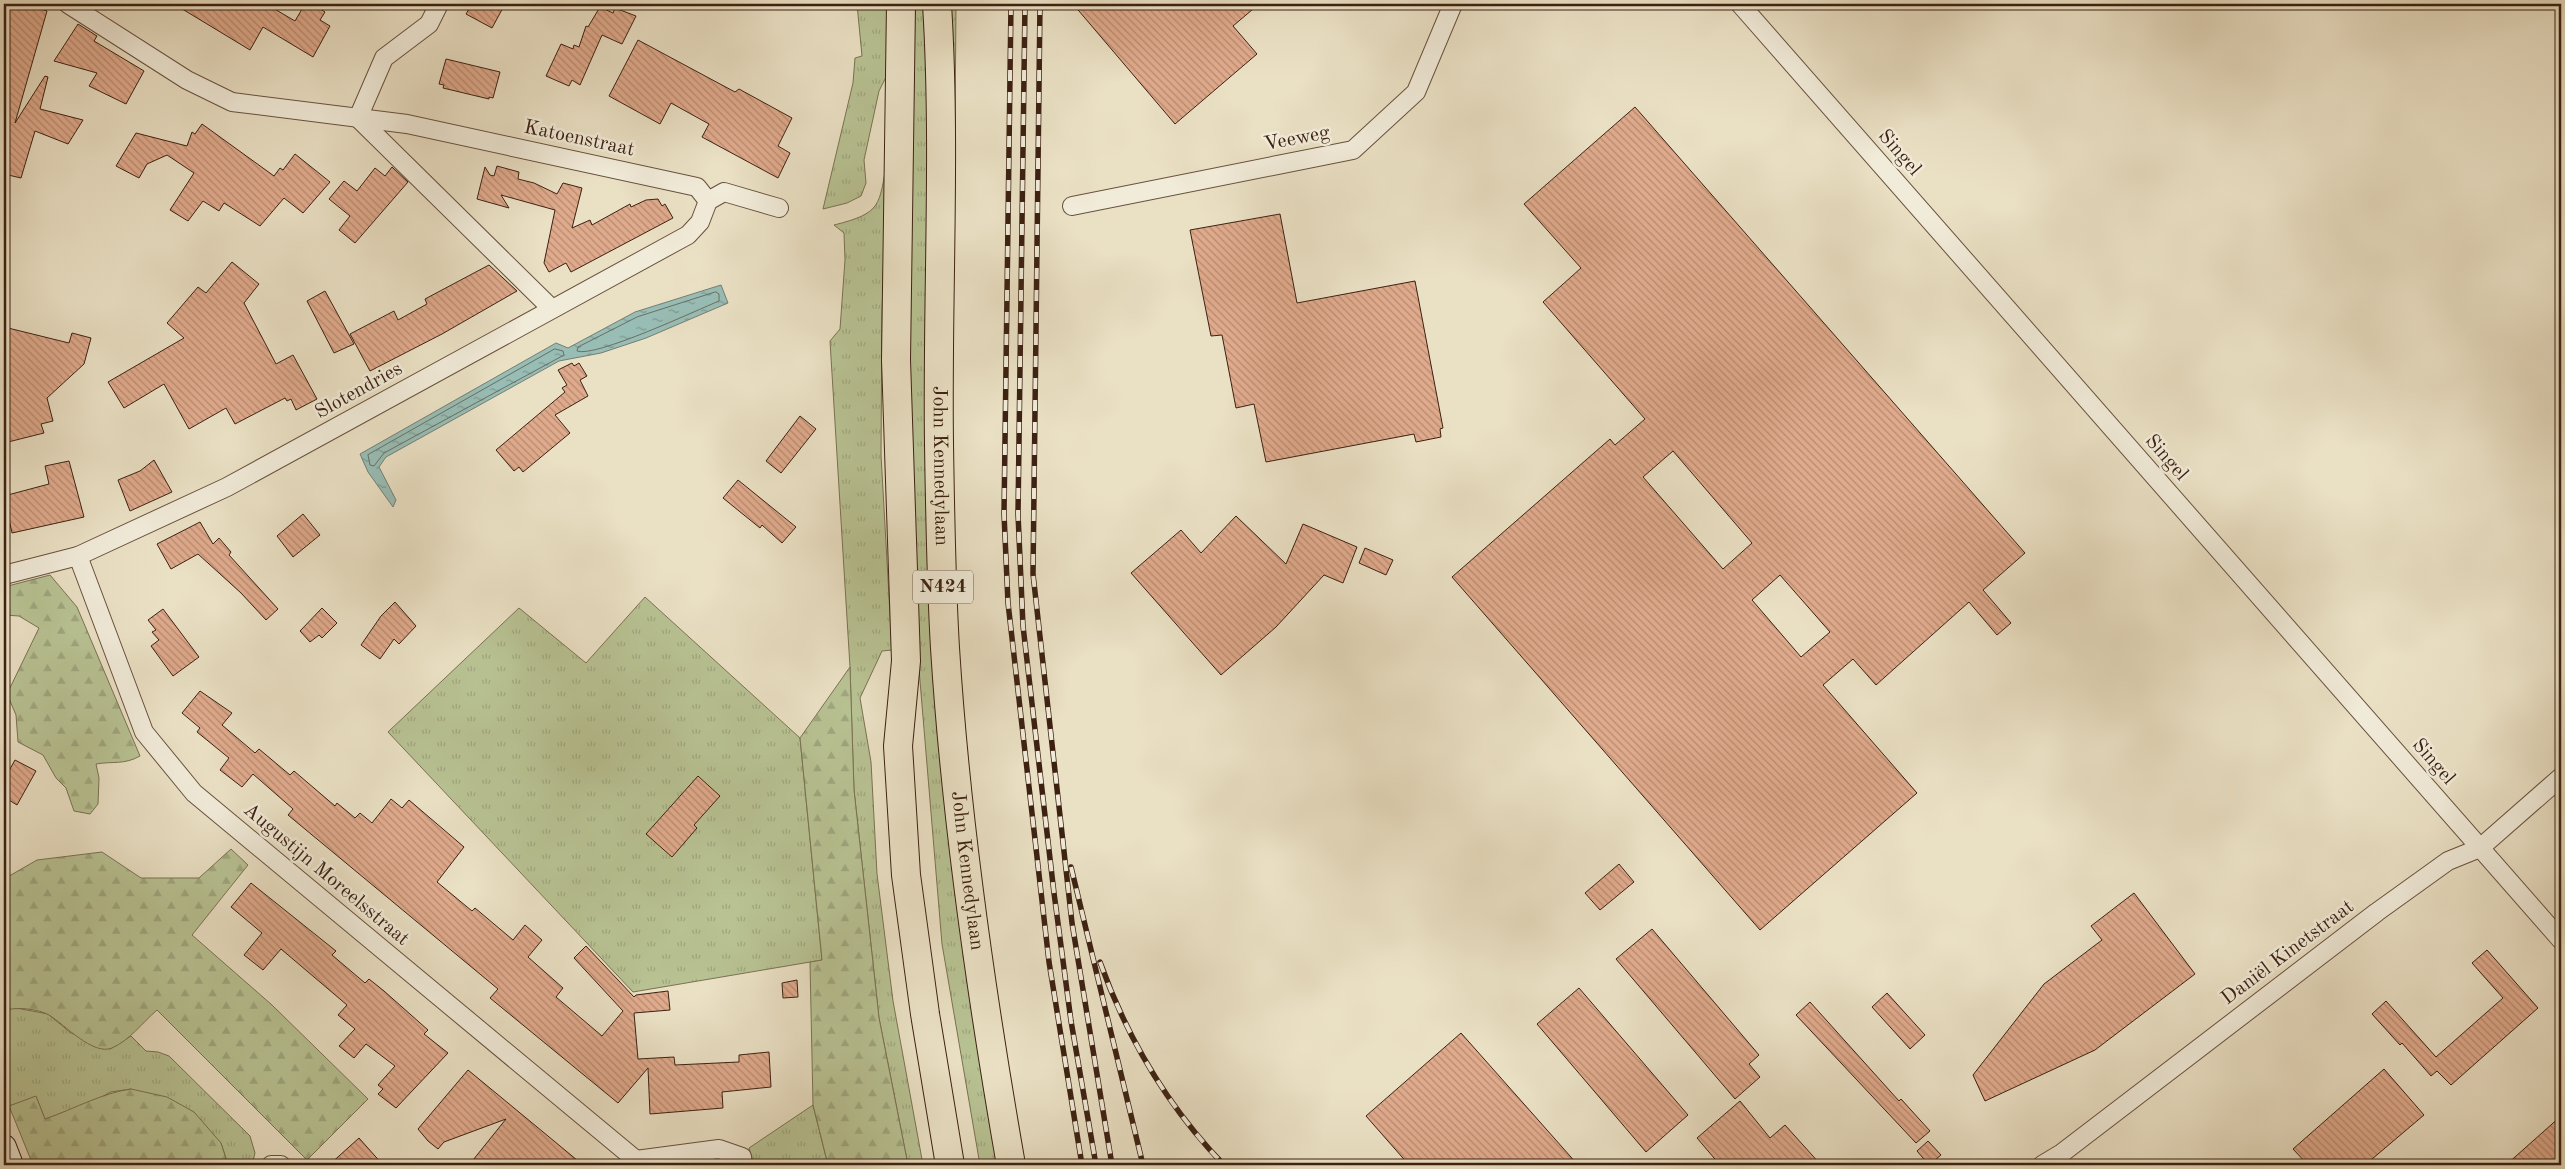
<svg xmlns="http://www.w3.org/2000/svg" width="2565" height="1169" viewBox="0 0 2565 1169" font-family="'Old Standard TT',serif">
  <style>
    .grass { fill: url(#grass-tufts); stroke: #7a7252 }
    .forest { fill: url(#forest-firs); stroke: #7a7252 }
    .water { fill: url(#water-ripples); stroke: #737f73 }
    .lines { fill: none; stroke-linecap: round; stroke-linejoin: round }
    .shore { stroke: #6a6f63; stroke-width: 1 }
    .building { fill: url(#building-back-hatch); stroke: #3c2111; fill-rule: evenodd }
    .street-casing { stroke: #68513e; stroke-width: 20 }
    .secondary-casing { stroke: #3c2111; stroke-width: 26 }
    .highway-casing { stroke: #3c2111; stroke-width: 30 }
    .street { stroke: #f1ebd9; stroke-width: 18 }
    .secondary { stroke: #f1ebd9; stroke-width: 24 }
    .highway { stroke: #eae0c4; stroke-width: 28 }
    .rail-casing { stroke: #3c2111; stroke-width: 5.5 }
    .rail { stroke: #f1ebd9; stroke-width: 4; stroke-dasharray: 11; stroke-linecap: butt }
    .labels { text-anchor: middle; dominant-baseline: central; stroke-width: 5; stroke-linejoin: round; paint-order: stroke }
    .shield { fill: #f1ebd9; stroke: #725e4d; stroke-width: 1 }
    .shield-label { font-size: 19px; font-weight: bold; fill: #3c2111 }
    .street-label { font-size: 20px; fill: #3c2111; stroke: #f1ebd9 }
  </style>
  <defs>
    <pattern id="grass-tufts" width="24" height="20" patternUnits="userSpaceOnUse" patternTransform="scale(1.25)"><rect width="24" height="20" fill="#b8c293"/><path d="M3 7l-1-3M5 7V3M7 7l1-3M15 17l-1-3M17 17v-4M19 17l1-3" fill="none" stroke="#9fa67e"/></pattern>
    <pattern id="forest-firs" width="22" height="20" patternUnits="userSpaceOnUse" patternTransform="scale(1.25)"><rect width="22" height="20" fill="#b8c293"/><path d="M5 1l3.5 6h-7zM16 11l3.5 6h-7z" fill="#9fa67e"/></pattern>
    <pattern id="water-ripples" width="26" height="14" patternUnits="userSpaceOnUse" patternTransform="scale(1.25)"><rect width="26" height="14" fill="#98bdb5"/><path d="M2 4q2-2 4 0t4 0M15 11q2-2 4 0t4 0" fill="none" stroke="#7d9992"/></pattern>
    <pattern id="building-back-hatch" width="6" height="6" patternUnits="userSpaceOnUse" patternTransform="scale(1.25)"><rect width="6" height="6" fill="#e0aa8c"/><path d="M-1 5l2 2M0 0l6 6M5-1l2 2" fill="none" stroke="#b78a71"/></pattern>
  </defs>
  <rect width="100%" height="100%" fill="#eae0c4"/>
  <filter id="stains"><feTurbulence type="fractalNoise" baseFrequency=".004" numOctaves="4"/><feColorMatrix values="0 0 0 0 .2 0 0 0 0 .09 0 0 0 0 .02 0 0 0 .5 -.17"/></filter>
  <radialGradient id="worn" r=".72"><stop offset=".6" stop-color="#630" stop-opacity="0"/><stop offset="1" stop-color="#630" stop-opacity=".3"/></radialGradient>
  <g class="grass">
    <path d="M857 4H890L888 73 879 91 864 160 866 183 861 196 847 203 823 209 853 83 855 58 862 56Z"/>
    <path d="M915 4H926L929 186 925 342 1003 1165H980L942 944 919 669 910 442 909 228Z"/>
    <path d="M950 4H956L955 129Z"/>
    <path d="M887 160 882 312 881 455 892 650 882 651 860 698 871 762 877 874 893 1001 923 1165H908L879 1018 854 790 850 667 830 341 840 329 845 260 844 233 834 225C882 213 879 206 887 160Z"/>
    <path d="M645 597 800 738 822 960 633 992 388 732 519 608 586 663Z"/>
    <path d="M11 1007 48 1014 71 1033 110 1049 131 1036 146 1051 158 1052 169 1056 250 1136 255 1153 252 1165H228L221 1143 131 1089 111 1092 84 1106 45 1119 36 1097 9 1106 4 1091V1011Z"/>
    <path d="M813 1105 828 1165H754L749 1148Z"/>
  </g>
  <g class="forest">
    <path d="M50 575 77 607 140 756C124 765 113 761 96 764L99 778 98 804 90 814 74 811 66 788 56 778 43 755 18 742 16 715 7 694 39 628 19 616 4 615V587Z"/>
    <path d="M850 667 854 790 879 1018 908 1165H828L813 1105 810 962 822 960 800 738Z"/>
    <path d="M231 849 248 865 192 935 272 1005 368 1099 307 1160 157 1010C142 1023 130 1040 112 1048 93 1056 64 1024 49 1015 39 1009 14 1006 4 1011V879L37 860 102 852 141 878H199Z"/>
    <path d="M131 1089 167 1097 194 1112 221 1143 228 1165H33L9 1106 36 1096 45 1119C74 1109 102 1093 131 1089Z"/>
  </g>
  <path class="water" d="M721 285 728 303 646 338 601 353 559 361 386 457 379 467 396 500 393 507 368 472 360 454 556 343 568 348 635 312Z"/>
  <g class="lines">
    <g class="shore">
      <path d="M716 292 719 294V301C697 310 595 358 577 351L578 347 637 317Z"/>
      <path d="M555 349 563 351 564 355 384 453 374 466 370 465 368 455Z"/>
    </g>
  </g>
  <g class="building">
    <path d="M4 4H38L37 8 47 11 15 123 45 76 48 77 40 109 83 120 68 144 35 131 21 178 4 174Z"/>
    <path d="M174 4H266L295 21 305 4H312L325 12 320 20 330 26 313 57 263 27 250 50Z"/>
    <path d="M472 4H505L492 28 466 14Z"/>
    <path d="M1073 4H1259L1233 26 1257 54 1175 124Z"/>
    <path d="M600 7 613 13 615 8 636 16 622 44 602 35 580 85 572 80 569 86 546 76 561 44 573 49 574 45 579 47 586 26 588 27Z"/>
    <path d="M78 24 97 36 94 41 144 71 126 104 89 86 97 73 54 61Z"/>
    <path d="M638 40 735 92 739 89 792 118 778 146 790 153 778 178 702 137 709 124 671 103 660 124 609 96Z"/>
    <path d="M446 59 500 72 493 98 489 97V99L443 88 444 85 439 84Z"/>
    <path d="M1635 107 2025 553 1983 590 2011 623 1997 635 1969 602 1876 685 1853 659 1823 685 1917 793 1760 930 1452 577 1610 439 1615 445 1645 419 1543 302 1581 268 1524 204ZM1673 451 1752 543 1723 569 1643 477ZM1780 575 1830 632 1801 657 1752 600Z"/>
    <path d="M202 124 274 176 280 168 283 170 295 154 330 182 303 213 284 198 260 226 224 203 219 211 203 201 188 221 170 210 194 173 167 155 147 164 139 178 116 166 136 133 187 146 192 132 195 134Z"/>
    <path d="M497 166 519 172 518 179 534 183 557 194 563 183 582 188 572 228 590 220 592 225 630 204 631 207 646 200 658 199 662 206 665 204 673 218 571 272 566 263 549 272 544 263 555 210 501 195 509 208 477 199 485 167 490 175 494 176Z"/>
    <path d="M392 167 408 182 355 243 339 230 350 216 329 199 344 181 357 191 375 168 385 176Z"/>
    <path d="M1280 214 1297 303 1415 281 1443 428 1440 429 1441 437 1416 442 1414 434 1266 462 1254 404 1236 408 1222 335 1211 336 1190 230Z"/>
    <path d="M232 262 259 284 244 303 276 364 293 355 317 399 296 410 291 399 287 401 285 398 235 424 226 408 189 429 164 384 124 408 108 382 184 338 167 323 198 287 206 293Z"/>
    <path d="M489 265 517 291 442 334 370 371 350 334 394 311 398 320 427 304 425 299Z"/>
    <path d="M325 291 354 344 334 353 307 301Z"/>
    <path d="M4 327 69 343 72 333 91 338 84 364 47 398 53 421 41 424 44 433 4 443Z"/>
    <path d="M572 363 574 366 579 363 587 376 580 380 588 396 555 415 570 433 523 472 519 467 514 471 496 450 565 392 562 388 567 385 558 370Z"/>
    <path d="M800 416 816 429 781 473 766 461Z"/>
    <path d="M154 460 172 492 130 511 118 480 140 471Z"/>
    <path d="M69 461 84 517 12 533 4 496 49 484 45 466Z"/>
    <path d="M738 480 796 527 782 543 762 525 760 528 723 498Z"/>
    <path d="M303 514 320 535 293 557 277 536Z"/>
    <path d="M1236 516 1286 564 1303 524 1357 547 1343 583 1324 575 1276 627 1221 675 1131 573 1181 530 1201 553Z"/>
    <path d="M200 522 213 544 219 538 231 552 229 555 278 609 266 620 241 593 198 554 171 569 157 544Z"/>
    <path d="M1365 548 1393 560 1386 575 1359 563Z"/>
    <path d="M395 602 416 626 399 644 394 639 380 659 361 645 381 616Z"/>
    <path d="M322 608 337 623 322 638 319 635 310 642 300 631Z"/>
    <path d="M163 609 199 657 173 676 151 646 159 640 152 632 156 630 148 620Z"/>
    <path d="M200 691 232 713 222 725 255 753 259 749 290 775 294 771 335 806 337 803 355 818 360 813 372 823 391 799 402 808 409 800 464 847 437 882 472 911 475 908 513 940 525 925 542 940 528 957 563 988 556 997 602 1036 623 1011 574 958 586 946 634 997 636 995 668 991 670 1010 634 1013 638 1059 674 1057 675 1065 739 1062V1055L769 1052 771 1087 722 1092 723 1108 650 1114 648 1068 618 1103 490 998 498 989 288 815 293 809 253 774 242 787 220 770 229 758 197 732 200 728 182 713Z"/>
    <path d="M15 760 36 771 17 805 4 797V780Z"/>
    <path d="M698 776 720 796 694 825 697 828 672 857 646 834Z"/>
    <path d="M1619 864 1634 882 1600 910 1585 893Z"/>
    <path d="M251 883 336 951 332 955 365 983 369 979 384 991 428 1030 424 1034 448 1053 396 1108 378 1094 383 1089 378 1085 395 1066 366 1044 354 1058 339 1046 355 1029 338 1015 347 1005 281 949 263 970 244 955 262 933 231 907Z"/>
    <path d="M2134 893 2195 974 2095 1050 1985 1101 1973 1075 2044 984 2102 940 2091 926Z"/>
    <path d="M1652 929 1759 1055 1749 1064 1760 1077 1735 1099 1616 959Z"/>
    <path d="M2487 950 2538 1008 2451 1085 2437 1071 2431 1076 2402 1043 2400 1045 2372 1014 2386 1001 2436 1057 2503 998 2472 963Z"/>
    <path d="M797 980 798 997 783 998 782 983Z"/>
    <path d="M1579 988 1688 1115 1646 1152 1537 1024Z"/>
    <path d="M1887 993 1925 1035 1910 1049 1872 1007Z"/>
    <path d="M1810 1002 1899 1101 1901 1099 1930 1131 1916 1143 1796 1015Z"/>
    <path d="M1461 1033 1578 1165H1409L1366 1116Z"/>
    <path d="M2384 1069 2424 1115 2365 1165H2308L2293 1149Z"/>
    <path d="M468 1070 531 1122 583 1165H469L506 1119 444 1142 438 1149 428 1141 418 1129Z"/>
    <path d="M1740 1101 1770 1138 1785 1125 1821 1165H1720L1697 1138Z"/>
    <path d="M2561 1116V1165H2506Z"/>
    <path d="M359 1138 383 1165H329Z"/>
    <path d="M1928 1141 1941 1155 1929 1165 1917 1151Z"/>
  </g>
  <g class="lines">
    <g class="street-casing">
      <g id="street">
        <path d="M68 4 187 80 232 102 407 124 697 187 708 201"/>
        <path d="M439 4 429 24 384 58 358 118 552 309"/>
        <path d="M1740 4 2561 940"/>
        <path d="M708 201 724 192 779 208"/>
        <path d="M1072 206 1353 150 1416 92 1453 4"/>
        <path d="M78 556 144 732 194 793 642 1165"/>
        <path d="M4 575 78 556 227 487 688 235 700 222 708 201"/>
        <path d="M636 1160 719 1149 742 1157 743 1165"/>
        <path d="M271 1165H281"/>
        <path d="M2042 1165 2062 1153 2377 912 2448 861 2480 848 2561 777"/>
      </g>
    </g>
    <g class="secondary-casing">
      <path id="secondary" d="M4 1147 11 1165"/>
    </g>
    <g class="highway-casing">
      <g id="highway">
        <path d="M901 4 896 360 906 661 898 746 906 875 925 1014 950 1165"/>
        <path id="s1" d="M937 4C946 149 937 297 939 443 940 511 941 580 945 648 956 822 981 994 1011 1165"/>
      </g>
    </g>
    <use href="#street" class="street"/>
    <use href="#secondary" class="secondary"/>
    <use href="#highway" class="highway"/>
    <g class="rail-casing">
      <g id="rail">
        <path d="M1011 4 1004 514 1008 603 1049 962 1082 1165"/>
        <path d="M1025 4 1018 514 1023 626 1054 893 1071 1021 1096 1165"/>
        <path d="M1040 4 1033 574 1072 923 1112 1165"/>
        <path d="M1071 867 1143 1165"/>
        <path d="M1100 962C1127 1038 1168 1107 1224 1165"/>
      </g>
    </g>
    <use href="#rail" class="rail"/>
  </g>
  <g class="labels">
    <rect class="shield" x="913" y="570.5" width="60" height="33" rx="4"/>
    <g class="shield-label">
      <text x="943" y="587">N424</text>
    </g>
    <g class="street-label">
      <text transform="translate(579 139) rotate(12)">Katoenstraat</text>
      <text transform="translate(1297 139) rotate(-11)">Veeweg</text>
      <text transform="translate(1899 153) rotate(49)">Singel</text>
      <text transform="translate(359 391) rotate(-29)">Slotendries</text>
      <text transform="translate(2166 458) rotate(49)">Singel</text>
      <text stroke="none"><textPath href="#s1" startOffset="462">John Kennedylaan</textPath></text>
      <text transform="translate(2433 762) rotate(49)">Singel</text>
      <text stroke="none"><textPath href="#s1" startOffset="868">John Kennedylaan</textPath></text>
      <text transform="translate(326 875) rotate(40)">Augustijn Moreelsstraat</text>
      <text transform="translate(2288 953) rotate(-37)">Daniël Kinetstraat</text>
    </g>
  </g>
  <rect width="2565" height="1169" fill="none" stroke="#eae0c4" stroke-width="20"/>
  <rect x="5" y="5" width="2555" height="1159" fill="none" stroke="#3c2111" stroke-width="2.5"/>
  <rect x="10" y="10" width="2545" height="1149" fill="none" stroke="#3c2111"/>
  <rect width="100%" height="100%" filter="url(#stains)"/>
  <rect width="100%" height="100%" fill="url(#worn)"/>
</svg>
